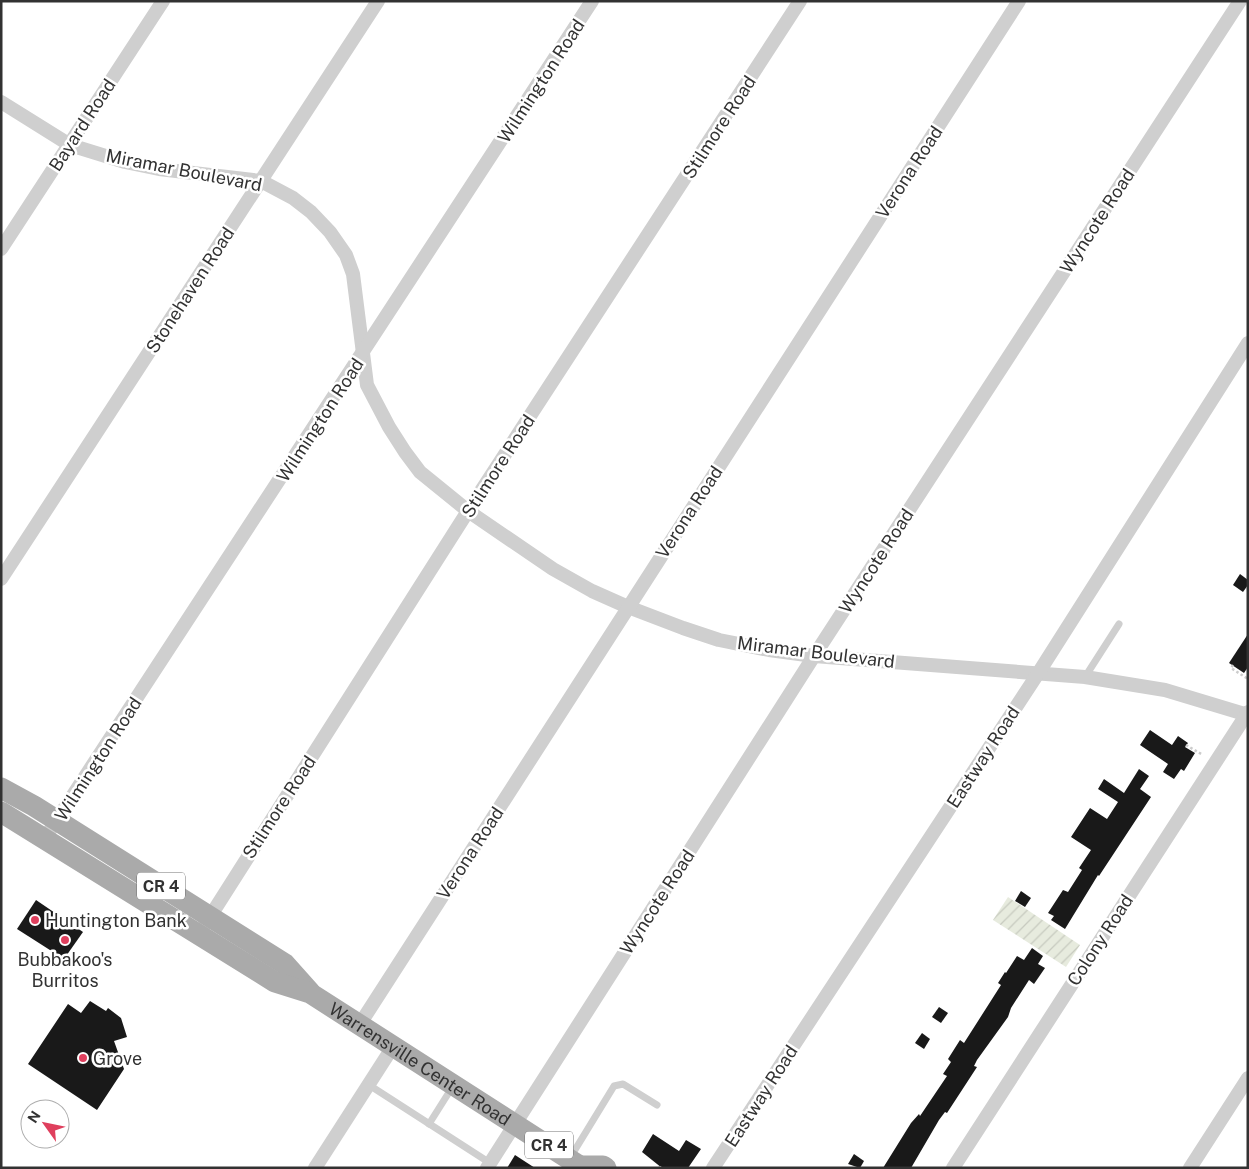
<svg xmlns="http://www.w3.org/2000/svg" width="1249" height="1169" viewBox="0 0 1249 1169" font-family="'Public Sans',sans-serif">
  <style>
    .garden { fill: url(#garden-furrows) }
    .building { fill: #191919 }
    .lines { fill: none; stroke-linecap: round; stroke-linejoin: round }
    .path { stroke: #ccc; stroke-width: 2.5; stroke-dasharray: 2.5 2.5; stroke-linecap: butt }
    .lane { stroke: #cfcfcf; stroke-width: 7 }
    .street { stroke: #cfcfcf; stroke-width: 14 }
    .primary { stroke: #aaa; stroke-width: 21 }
    .poi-dot { fill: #df3f5d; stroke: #fff; stroke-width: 2 }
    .labels { text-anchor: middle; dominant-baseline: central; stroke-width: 5; stroke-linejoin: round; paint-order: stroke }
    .shield { fill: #fff; stroke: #707070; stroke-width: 1 }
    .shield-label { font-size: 16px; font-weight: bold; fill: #323232 }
    .street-label { font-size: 18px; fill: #323232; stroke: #fff }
    .poi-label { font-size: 18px; fill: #323232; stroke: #fff; text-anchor: start }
  </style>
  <defs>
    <pattern id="garden-furrows" width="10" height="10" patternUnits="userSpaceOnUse" patternTransform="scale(1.25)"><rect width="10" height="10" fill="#e7ebde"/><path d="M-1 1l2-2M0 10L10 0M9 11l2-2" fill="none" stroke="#c7cabf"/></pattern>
  </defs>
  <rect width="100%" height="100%" fill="#fff"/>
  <path class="garden" d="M1008 897 1080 945 1066 967 993 920Z"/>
  <g class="building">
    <path d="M1240 574 1248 580V585L1243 592 1233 585Z"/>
    <path d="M1248 634V667L1244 673 1229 663Z"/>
    <path d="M1150 730 1172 745 1178 736 1188 743 1185 747 1195 753 1184 771 1181 769 1174 779 1163 772 1168 764 1140 745Z"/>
    <path d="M1139 769 1149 776 1140 789 1151 797 1099 876 1098 875 1065 929 1051 920 1054 916 1048 913 1063 890 1068 892 1082 870 1079 868 1091 850 1071 837 1090 808 1107 819 1118 802 1098 789 1104 779 1124 793Z"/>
    <path d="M1021 891 1031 898 1025 907 1015 901Z"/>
    <path d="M36 900 83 932 64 959 17 929Z"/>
    <path d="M1032 948 1043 956 1038 964 1045 968 1034 984 1029 980 1011 1008 1008 1017 977 1060 974 1066 977 1067 947 1113 945 1112 939 1120 911 1168H883L911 1123 919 1114 920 1116 947 1076 943 1074 951 1062 948 1059 960 1040 964 1043 1001 985 998 983 1005 972 1006 973 1017 956 1024 960Z"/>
    <path d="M90 1001 106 1011 108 1008 121 1018 127 1037 114 1041 124 1069 97 1110 28 1064 68 1004 81 1013Z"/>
    <path d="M939 1007 948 1013 941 1023 932 1017Z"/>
    <path d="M922 1033 930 1039 924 1049 915 1043Z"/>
    <path d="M653 1134 679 1151 686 1140 701 1149 688 1168H662L642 1152Z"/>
    <path d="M854 1154 864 1161 860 1168 848 1164Z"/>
    <path d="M515 1155 535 1168H507Z"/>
  </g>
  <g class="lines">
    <g class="path">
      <path d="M1233 665 1231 668 1248 679"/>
      <path d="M1186 745 1203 755"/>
      <path d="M660 1168V1166"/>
    </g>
    <g class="lane">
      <path d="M1085 677 1119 624"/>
      <path d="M369 1085 490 1163"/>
      <path d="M429 1124 453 1086"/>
      <path d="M570 1158 614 1086 623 1084 657 1105"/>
    </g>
    <g class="street">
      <path d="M1 102 70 145 125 162 159 169 261 181 293 198 311 212 330 232 346 255 353 274 367 385 389 427 405 452 420 472 468 511 553 569 592 591 628 607 683 628 719 640 769 650 814 656 1085 677 1165 690 1248 715"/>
      <path d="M1 249 163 1"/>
      <path d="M1 579 378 1"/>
      <path d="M45 838 592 1"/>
      <path d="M206 923 468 511 800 1"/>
      <path d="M360 1024 1019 1"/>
      <path d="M315 1168 394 1045"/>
      <path d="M487 1168 814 656 1240 1"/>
      <path d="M713 1168 1039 672 1248 343"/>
      <path d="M953 1168 1248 712"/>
      <path d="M1190 1168 1248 1078"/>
    </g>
    <g class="primary">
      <path d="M1 788 34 806 285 964 310 992"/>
      <path id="s1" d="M1 812 275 982 310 993 583 1168"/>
      <path d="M582 1166H603L606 1168"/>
    </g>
  </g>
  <g class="poi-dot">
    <circle cx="35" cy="920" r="5"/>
    <circle cx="65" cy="940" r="5"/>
    <circle cx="83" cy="1058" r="5"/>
  </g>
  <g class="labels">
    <g class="shield">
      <rect x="137" y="872.5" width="48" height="27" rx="4"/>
      <rect x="525" y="1131.5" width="48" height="27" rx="4"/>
    </g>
    <g class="shield-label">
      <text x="161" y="886">CR 4</text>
      <text x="549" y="1145">CR 4</text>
    </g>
    <g class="street-label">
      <text transform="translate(541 81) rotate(-57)">Wilmington Road</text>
      <text transform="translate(82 125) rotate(-57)">Bayard Road</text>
      <text transform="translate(719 127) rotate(-57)">Stilmore Road</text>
      <text transform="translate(184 170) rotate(11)">Miramar Boulevard</text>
      <text transform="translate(909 172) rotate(-57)">Verona Road</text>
      <text transform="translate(1097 221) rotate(-57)">Wyncote Road</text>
      <text transform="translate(190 290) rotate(-57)">Stonehaven Road</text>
      <text transform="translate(320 420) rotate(-57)">Wilmington Road</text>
      <text transform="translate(498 466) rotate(-57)">Stilmore Road</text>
      <text transform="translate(689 512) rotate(-57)">Verona Road</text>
      <text transform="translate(876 561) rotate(-57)">Wyncote Road</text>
      <text transform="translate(816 652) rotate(7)">Miramar Boulevard</text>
      <text transform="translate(983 757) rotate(-57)">Eastway Road</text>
      <text transform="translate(98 759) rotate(-57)">Wilmington Road</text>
      <text transform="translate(279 807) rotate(-57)">Stilmore Road</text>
      <text transform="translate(470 853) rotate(-57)">Verona Road</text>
      <text transform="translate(657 902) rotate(-57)">Wyncote Road</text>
      <text transform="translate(1100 940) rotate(-57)">Colony Road</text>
      <text stroke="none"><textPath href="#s1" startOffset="490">Warrensville Center Road</textPath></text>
      <text transform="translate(761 1096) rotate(-57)">Eastway Road</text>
    </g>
    <g class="poi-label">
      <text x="45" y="920">Huntington Bank</text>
      <text x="65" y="959" text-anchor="middle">Bubbakoo's<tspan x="65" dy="21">Burritos</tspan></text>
      <text x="93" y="1058">Grove</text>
    </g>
  </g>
  <rect width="1249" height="1169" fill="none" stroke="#323232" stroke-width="5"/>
  <g transform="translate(45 1124) rotate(303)"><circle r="24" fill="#ffffff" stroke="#adadad"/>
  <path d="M0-4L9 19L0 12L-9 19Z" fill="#df3f5d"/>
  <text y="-8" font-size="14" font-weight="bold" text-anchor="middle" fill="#323232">N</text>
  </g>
</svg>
